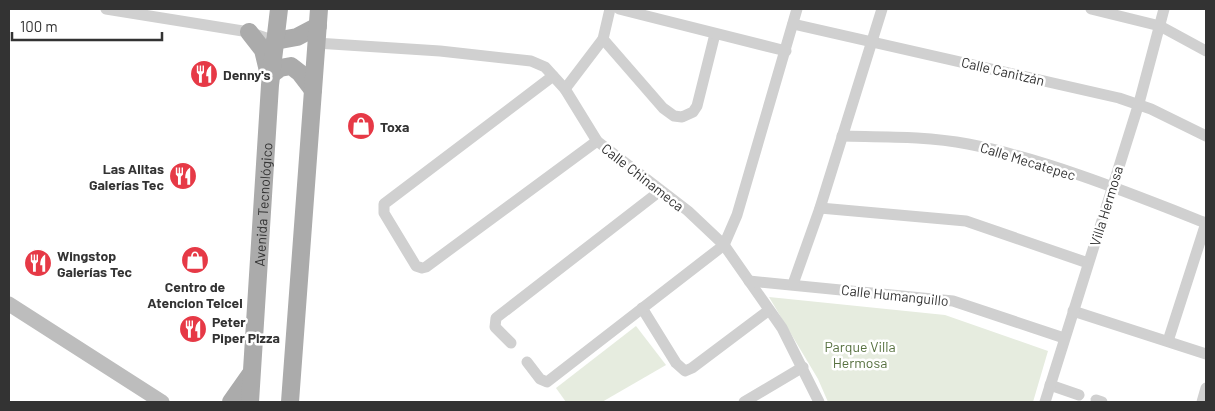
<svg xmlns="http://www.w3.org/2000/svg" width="1215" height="411" viewBox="0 0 1215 411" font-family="Barlow,sans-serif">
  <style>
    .green { fill: #e6ecdf }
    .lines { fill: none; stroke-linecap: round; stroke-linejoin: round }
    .minor { stroke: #d0d0d0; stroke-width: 11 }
    .secondary { stroke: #bdbdbd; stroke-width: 15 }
    .primary { stroke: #ababab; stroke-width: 18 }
    .labels { text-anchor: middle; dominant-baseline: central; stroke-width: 5; stroke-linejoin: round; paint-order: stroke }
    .street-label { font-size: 14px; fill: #333; stroke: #fff }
    .poi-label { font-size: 14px; font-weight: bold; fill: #333; stroke: #fff; text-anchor: start }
    .park-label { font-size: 14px; fill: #56703f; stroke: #fff }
  </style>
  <rect width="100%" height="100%" fill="#fff"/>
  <g class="green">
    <path d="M769 297 945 315 1048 351 1033 402H828L818 379Z"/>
    <path d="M636 326 666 365 602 402H566L556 388Z"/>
  </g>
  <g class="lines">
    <g class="minor">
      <path d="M106 9 249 32 275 41"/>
      <path d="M610 9 603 39 663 108 674 116 682 117 693 112 697 106 715 34"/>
      <path d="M619 9 786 51"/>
      <path d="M1091 9 1160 26 1206 51"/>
      <path d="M793 24 1119 98 1151 109 1206 136"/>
      <path d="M316 43 440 51 531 61 545 67 565 89 597 141 688 211 724 245 782 328 819 402"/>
      <path d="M553 76 384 204V213L416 266 422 268 426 267 597 141"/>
      <path d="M565 89 603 39"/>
      <path d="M842 136C884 137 927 136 968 144 1046 159 1132 194 1206 223"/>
      <path d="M820 208 966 221 1088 263"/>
      <path d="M749 281 953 301 1064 338"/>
      <path d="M793 284 820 208 882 9"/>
      <path d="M642 308 676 363 685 371 692 368 769 310"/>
      <path d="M1073 311 1206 354"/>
      <path d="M1168 341 1206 223"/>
      <path d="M511 343 495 327 496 318 660 191"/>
      <path d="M527 362 540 379 547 382 724 245 737 215 797 9"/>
      <path d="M1050 385 1079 395"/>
      <path d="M1096 400 1102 402"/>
      <path d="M744 402 803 367"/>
      <path d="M1045 402 1139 103 1164 9"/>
      <path d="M1202 402 1206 388"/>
    </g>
    <path class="secondary" d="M9 304 162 402"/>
    <g class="primary">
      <path d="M249 32 263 50 268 71"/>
      <path d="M275 41 297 37 318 26"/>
      <path d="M272 74 280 68 291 66 300 73 313 90"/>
      <path d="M231 402 250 375"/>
      <path id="s1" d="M250 402 270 85 279 9"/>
      <path d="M290 402 319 9"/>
    </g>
  </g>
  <defs>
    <g id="restaurant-disc" transform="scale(1.4375)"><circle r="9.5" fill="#e63946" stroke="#fff"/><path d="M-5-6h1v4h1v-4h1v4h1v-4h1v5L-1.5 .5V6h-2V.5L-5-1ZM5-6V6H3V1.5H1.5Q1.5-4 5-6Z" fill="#fff"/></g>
    <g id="shop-disc" transform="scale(1.4375)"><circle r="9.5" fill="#e63946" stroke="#fff"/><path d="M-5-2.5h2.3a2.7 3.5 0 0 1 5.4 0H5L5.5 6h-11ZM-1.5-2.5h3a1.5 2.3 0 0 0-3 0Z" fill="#fff"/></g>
  </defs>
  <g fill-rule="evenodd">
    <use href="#restaurant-disc" x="204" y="74"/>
    <use href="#shop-disc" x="361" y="126"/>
    <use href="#restaurant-disc" x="183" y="176"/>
    <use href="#shop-disc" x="195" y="260"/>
    <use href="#restaurant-disc" x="38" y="263"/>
    <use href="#restaurant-disc" x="193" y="329"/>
  </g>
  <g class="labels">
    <g class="street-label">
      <text transform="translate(1003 71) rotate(13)">Calle Canitzán</text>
      <text transform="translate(1028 161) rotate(17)">Calle Mecatepec</text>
      <text transform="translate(643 177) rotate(38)">Calle Chinameca</text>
      <text stroke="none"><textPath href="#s1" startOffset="198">Avenida Tecnológico</textPath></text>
      <text transform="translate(1106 206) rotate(-73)">Villa Hermosa</text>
      <text transform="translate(895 295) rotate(6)">Calle Humanguillo</text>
    </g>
    <g class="poi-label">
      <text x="223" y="74">Denny's</text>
      <text x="380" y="126">Toxa</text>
      <text x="164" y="168" text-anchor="end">Las Alitas<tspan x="164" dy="16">Galerías Tec</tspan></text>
      <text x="57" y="255">Wingstop<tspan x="57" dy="16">Galerías Tec</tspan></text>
      <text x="195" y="286" text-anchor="middle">Centro de<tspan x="195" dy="16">Atencion Telcel</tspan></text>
      <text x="212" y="321">Peter<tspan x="212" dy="16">Piper Pizza</tspan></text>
    </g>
    <g class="park-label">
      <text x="860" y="346">Parque Villa<tspan x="860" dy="16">Hermosa</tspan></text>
    </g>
  </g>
  <rect width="1215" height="411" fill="none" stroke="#333333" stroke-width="20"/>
  <path d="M12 32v8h150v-8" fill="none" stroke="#333333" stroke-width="2.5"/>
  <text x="20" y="32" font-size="15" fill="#333333" stroke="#ffffff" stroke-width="4" paint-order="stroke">100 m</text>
</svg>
